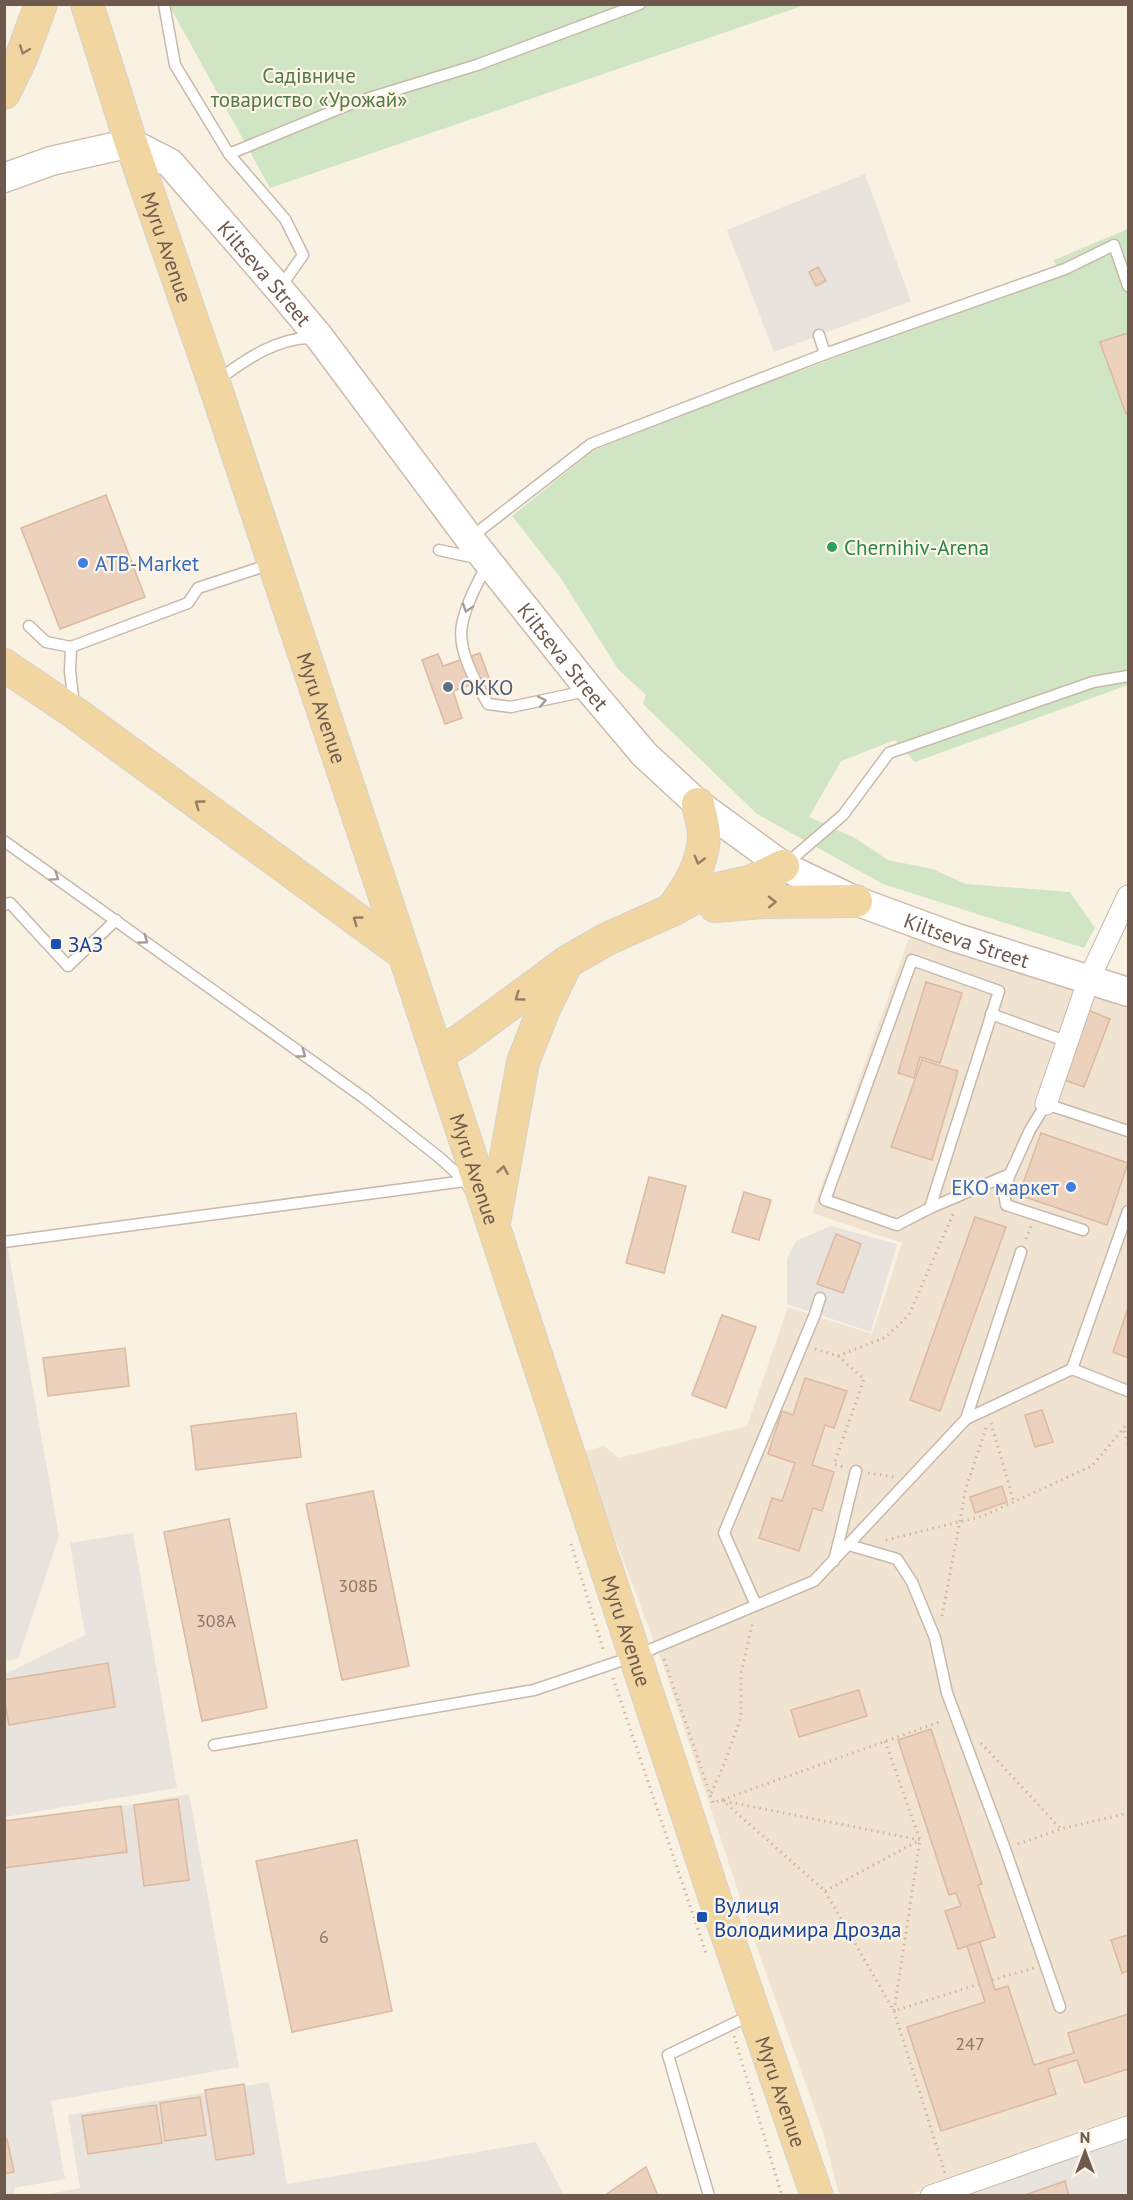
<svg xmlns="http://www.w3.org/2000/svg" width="1133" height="2200" viewBox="0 0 1133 2200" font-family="'PT Sans',sans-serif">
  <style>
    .residential { fill: #f0e3d2 }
    .industrial { fill: #e9e3dd }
    .green { fill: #cfe5c3 }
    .building { fill: #ecd1bd; stroke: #dcb99f; stroke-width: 1.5 }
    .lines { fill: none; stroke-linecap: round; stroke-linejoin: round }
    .lane-casing { stroke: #c8b9ab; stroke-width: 13 }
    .street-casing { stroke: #c8b9ab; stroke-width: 23 }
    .secondary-casing { stroke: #cebbab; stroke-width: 31 }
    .primary-casing { stroke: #d6d1cd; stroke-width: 34 }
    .path { stroke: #d0b5a1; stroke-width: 3; stroke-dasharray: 1.5 4.5; stroke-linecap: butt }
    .lane { stroke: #fff; stroke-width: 10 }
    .street { stroke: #fff; stroke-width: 21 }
    .secondary { stroke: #fff; stroke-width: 28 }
    .primary { stroke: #f2d6a1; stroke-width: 32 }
    .oneway { stroke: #967e66 }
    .oneway2 { stroke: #a89b94 }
    .leisure-dot { fill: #2e9e5b; stroke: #fdf5e8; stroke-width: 2 }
    .shop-dot { fill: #3f7fe0; stroke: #fdf5e8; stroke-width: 2 }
    .service-dot { fill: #5c6f8a; stroke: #fdf5e8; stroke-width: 2 }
    .transit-dot { fill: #1a4fb4; stroke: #fdf5e8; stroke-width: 2 }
    .labels { text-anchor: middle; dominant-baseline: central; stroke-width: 4.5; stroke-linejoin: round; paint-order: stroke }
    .number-label { font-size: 18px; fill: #8e7768 }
    .park-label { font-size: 21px; fill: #547948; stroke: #fdf5e8 }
    .street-label { font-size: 21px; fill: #6e594c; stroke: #fdf5e8 }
    .leisure-label { font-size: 21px; fill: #27864d; stroke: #fdf5e8; text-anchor: start }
    .shop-label { font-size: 21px; fill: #366cbe; stroke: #fdf5e8; text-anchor: start }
    .service-label { font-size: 21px; fill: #4e5e75; stroke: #fdf5e8; text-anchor: start }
    .transit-label { font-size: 21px; fill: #164399; stroke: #fdf5e8; text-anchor: start }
  </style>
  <rect width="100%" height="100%" fill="#f9f1e2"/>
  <path class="residential" d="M910 935 1128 1007V2121L908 2195H839L823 2132 750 1928 664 1667 582 1452 604 1446 619 1458 747 1426 788 1307 872 1334 902 1243 812 1213Z"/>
  <g class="industrial">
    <path d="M865 174 911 301 774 352 727 230Z"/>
    <path d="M831 1226 897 1244 871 1332 787 1304V1259L796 1241Z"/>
    <path d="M4 1227 59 1536 18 1659 5 1661Z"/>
    <path d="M133 1533 177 1788 5 1817V1674L85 1635 70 1543Z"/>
    <path d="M189 1794 239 2067 51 2101 65 2179 14 2188 15 2195 5 2196V1828Z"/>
    <path d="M269 2082 287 2184 536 2142 564 2195 39 2196 80 2188 68 2115Z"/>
    <path d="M1128 2138V2195L961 2196 1061 2162Z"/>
  </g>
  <g class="green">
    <path d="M169 5H805L270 188Z"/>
    <path d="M1128 229V685L915 762 895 740 841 761 809 817 855 838 888 860 932 869 966 884 1070 892 1095 928 1084 948 883 884 757 814 643 704 646 695 618 669 560 577 512 516 594 450 777 379 1059 277 1054 260Z"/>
  </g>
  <g class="building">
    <path d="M818 267 826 281 816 286 809 272Z"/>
    <path d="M1128 333V413L1126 414 1100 342Z"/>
    <path d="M106 495 145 597 60 629 21 528Z"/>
    <path d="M480 653 489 678 453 691 462 718 445 724 422 660 438 654 443 666Z"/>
    <path d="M926 982 962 993 940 1063 920 1057 914 1078 898 1073Z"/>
    <path d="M1088 1010 1110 1019 1084 1087 1061 1079Z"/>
    <path d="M922 1060 958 1071 932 1160 891 1147Z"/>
    <path d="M1041 1133 1128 1163 1107 1225 1019 1195Z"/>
    <path d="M649 1177 686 1186 664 1273 626 1263Z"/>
    <path d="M744 1192 771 1200 759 1240 732 1232Z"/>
    <path d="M975 1217 1006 1227 940 1411 910 1400Z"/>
    <path d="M836 1234 861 1244 843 1293 817 1284Z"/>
    <path d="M1128 1308V1358L1113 1352Z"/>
    <path d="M722 1315 756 1327 726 1408 692 1395Z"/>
    <path d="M125 1348 129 1386 48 1396 43 1358Z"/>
    <path d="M805 1378 847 1391 834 1428 825 1425 812 1465 834 1472 822 1511 813 1508 799 1551 759 1538 772 1498 782 1501 795 1463 768 1454 782 1411 793 1415Z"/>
    <path d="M1042 1410 1053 1442 1035 1447 1025 1415Z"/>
    <path d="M296 1413 301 1457 196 1470 191 1426Z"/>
    <path d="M1002 1486 1007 1502 975 1513 970 1497Z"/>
    <path d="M373 1491 409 1666 342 1680 306 1504Z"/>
    <path d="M229 1519 267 1708 202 1721 164 1532Z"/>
    <path d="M108 1663 115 1707 9 1725 4 1698V1680Z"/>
    <path d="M859 1690 867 1716 799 1737 791 1710Z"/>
    <path d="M931 1729 982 1884 978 1885 995 1937 958 1949 945 1911 961 1906 956 1893 949 1895 898 1740Z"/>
    <path d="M178 1799 189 1880 144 1886 134 1805Z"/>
    <path d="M121 1806 127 1852 4 1868V1821Z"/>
    <path d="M357 1840 392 2011 292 2032 256 1861Z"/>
    <path d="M1128 1935V1971L1122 1973 1111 1940Z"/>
    <path d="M980 1942 995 1990 1008 1986 1034 2065 1074 2053 1068 2033 1128 2014V2069L1085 2083 1077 2060 1048 2069 1056 2094 941 2131 907 2027 985 2002 967 1946Z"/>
    <path d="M244 2084 254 2154 216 2160 205 2090Z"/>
    <path d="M200 2097 206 2135 165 2141 160 2103Z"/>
    <path d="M156 2105 162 2143 88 2154 82 2116Z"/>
    <path d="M7 2139 14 2172 4 2174V2140Z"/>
    <path d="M646 2167 658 2196H604Z"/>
    <path d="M1065 2181 1069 2196H1022Z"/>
  </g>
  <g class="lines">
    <g class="lane-casing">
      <g id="lane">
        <path d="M164 4 175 65 229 154 353 103 477 65 640 4"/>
        <path d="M229 154 285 219 303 255 279 289"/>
        <path d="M819 335 825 354"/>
        <path d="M218 380C245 360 279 336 314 338"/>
        <path d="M470 538 591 444 825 354 1065 269 1114 245 1128 286"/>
        <path d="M439 550 476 558"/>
        <path d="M487 564C478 583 466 603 462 625 457 650 476 683 488 704L511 707 586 691"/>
        <path d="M29 626 46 642 71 647"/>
        <path d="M74 705 70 671 71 647 188 603 198 588 271 564"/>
        <path d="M4 841 364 1098 440 1158 465 1181 470 1189"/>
        <path d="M786 864 843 815 889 753 1093 682 1128 676"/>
        <path d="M4 905 10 903 68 966 116 920"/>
        <path d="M991 1014 1068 1042"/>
        <path d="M930 1208 999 991 912 960 825 1200 897 1225 930 1208 1010 1174"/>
        <path d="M1083 1230 1006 1205 1004 1192 1010 1174 1030 1130 1046 1104 1128 1131"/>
        <path d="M4 1242 465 1181"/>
        <path d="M1072 1369 1128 1391"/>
        <path d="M966 1419 1072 1369 1128 1211"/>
        <path d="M849 1545 897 1559 912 1582 935 1638 947 1693 1005 1849 1060 2007"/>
        <path d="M834 1561 856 1471"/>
        <path d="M756 1605 724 1533 815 1314 820 1298"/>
        <path d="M214 1745 534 1690 635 1656 814 1581 966 1419 1021 1252"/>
        <path d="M709 2196 668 2055 751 2015"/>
      </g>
    </g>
    <g class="street-casing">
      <g id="street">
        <path d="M1046 1104 1089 979 1128 896"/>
        <path d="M931 2196 1128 2127"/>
      </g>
    </g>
    <g class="secondary-casing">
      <g id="secondary">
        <path id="s1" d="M4 178 51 161 131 143 170 163 279 289 320 338 469 538 590 690 644 754 698 804 783 866 856 901 957 938 1128 992"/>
      </g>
    </g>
    <g class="primary-casing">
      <g id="primary">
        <path id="s2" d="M87 4 131 143 214 383 404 954 719 1911 817 2196"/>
        <path d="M4 93 21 58 41 4"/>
        <path d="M4 665 75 713 404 954"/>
        <path d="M715 906 763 902 856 901"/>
        <path d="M672 909C688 888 703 864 704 836 704 826 700 814 698 804"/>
        <path d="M437 1055 464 1038 567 962 607 939 672 910 705 892 752 881 783 866"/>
        <path d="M494 1223 523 1062 543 1011 565 966"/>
      </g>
    </g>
    <g class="path">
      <path d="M1026 1239 1031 1226"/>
      <path d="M815 1349 838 1356 864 1379 834 1464 844 1467"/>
      <path d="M838 1356 886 1337 909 1315 954 1212"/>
      <path d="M991 1423 1014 1502"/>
      <path d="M1124 1431 1128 1444"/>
      <path d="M868 1473 894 1477"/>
      <path d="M886 1540 983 1516 1092 1466 1128 1423"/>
      <path d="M571 1544 604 1652"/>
      <path d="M942 1616 966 1488 987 1425"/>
      <path d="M664 1659 713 1803 942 1721"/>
      <path d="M613 1678 707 1956"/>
      <path d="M885 1741 920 1840 894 2011 979 1984"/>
      <path d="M981 1743 1061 1829 1128 1813"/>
      <path d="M711 1793 723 1767 741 1717V1673L753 1621"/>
      <path d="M722 1800 825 1891 894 2011 945 2173"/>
      <path d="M724 1801 920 1840 825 1891"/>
      <path d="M1018 1844 1061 1829"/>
      <path d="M992 1980 1034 1968"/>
      <path d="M734 2036 782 2196"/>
    </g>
    <use href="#lane" class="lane"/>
    <use href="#street" class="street"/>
    <use href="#secondary" class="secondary"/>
    <use href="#primary" class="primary"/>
  </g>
  <defs><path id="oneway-chevron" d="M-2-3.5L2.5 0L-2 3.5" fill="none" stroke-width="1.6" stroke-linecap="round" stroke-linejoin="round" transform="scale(1.5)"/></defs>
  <g class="oneway">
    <use href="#oneway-chevron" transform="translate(24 50) rotate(111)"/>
    <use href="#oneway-chevron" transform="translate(199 804) rotate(-144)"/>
    <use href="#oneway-chevron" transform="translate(699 860) rotate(106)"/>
    <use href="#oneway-chevron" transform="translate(772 902) rotate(-1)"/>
    <use href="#oneway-chevron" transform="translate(357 920) rotate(-144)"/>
    <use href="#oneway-chevron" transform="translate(519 997) rotate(144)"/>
    <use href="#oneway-chevron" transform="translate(503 1170) rotate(-80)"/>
  </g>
  <g class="oneway2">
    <use href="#oneway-chevron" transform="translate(467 608) rotate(108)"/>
    <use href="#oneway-chevron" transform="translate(542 701) rotate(-12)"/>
    <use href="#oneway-chevron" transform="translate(55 877) rotate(35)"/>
    <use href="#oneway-chevron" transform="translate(144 940) rotate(36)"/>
    <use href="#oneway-chevron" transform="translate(302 1054) rotate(36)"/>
  </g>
  <circle class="leisure-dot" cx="832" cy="547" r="6"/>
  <g class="shop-dot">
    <circle cx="83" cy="563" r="6"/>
    <circle cx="1071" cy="1187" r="6"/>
  </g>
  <circle class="service-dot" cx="448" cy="687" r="6"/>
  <g class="transit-dot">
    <rect x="50" y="938" width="12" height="12" rx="3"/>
    <rect x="696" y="1911" width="12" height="12" rx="3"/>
  </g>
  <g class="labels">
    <g class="number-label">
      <text x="358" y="1585">308Б</text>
      <text x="216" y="1620">308А</text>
      <text x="324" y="1936">6</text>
      <text x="970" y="2043">247</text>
    </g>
    <g class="park-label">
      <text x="309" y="75">Садівниче<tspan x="309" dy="24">товариство «Урожай»</tspan></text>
    </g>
    <g class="street-label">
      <text stroke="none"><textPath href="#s2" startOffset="256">Myru Avenue</textPath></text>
      <text stroke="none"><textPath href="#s1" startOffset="321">Kiltseva Street</textPath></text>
      <text stroke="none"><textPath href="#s1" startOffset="807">Kiltseva Street</textPath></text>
      <text stroke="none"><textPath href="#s2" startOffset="742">Myru Avenue</textPath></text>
      <text stroke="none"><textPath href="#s1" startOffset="1311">Kiltseva Street</textPath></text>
      <text stroke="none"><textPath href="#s2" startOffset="1228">Myru Avenue</textPath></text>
      <text stroke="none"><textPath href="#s2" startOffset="1714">Myru Avenue</textPath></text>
      <text stroke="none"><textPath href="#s2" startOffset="2200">Myru Avenue</textPath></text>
    </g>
    <g class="leisure-label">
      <text x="844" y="547">Chernihiv-Arena</text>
    </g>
    <g class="shop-label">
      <text x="95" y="563">ATB-Market</text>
      <text x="1059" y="1187" text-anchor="end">ЕКО маркет</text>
    </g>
    <g class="service-label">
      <text x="460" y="687">OKKO</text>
    </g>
    <g class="transit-label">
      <text x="68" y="944">ЗАЗ</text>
      <text x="714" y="1905">Вулиця<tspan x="714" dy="24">Володимира Дрозда</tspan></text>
    </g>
  </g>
  <rect width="1133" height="2200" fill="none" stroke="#6e594c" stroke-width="12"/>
  <g transform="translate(1085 2152)" stroke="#fdf5e8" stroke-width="4.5" paint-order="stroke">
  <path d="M0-4.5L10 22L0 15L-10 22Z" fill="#6e594c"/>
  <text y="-9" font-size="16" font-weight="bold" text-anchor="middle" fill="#6e594c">N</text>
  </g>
</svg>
